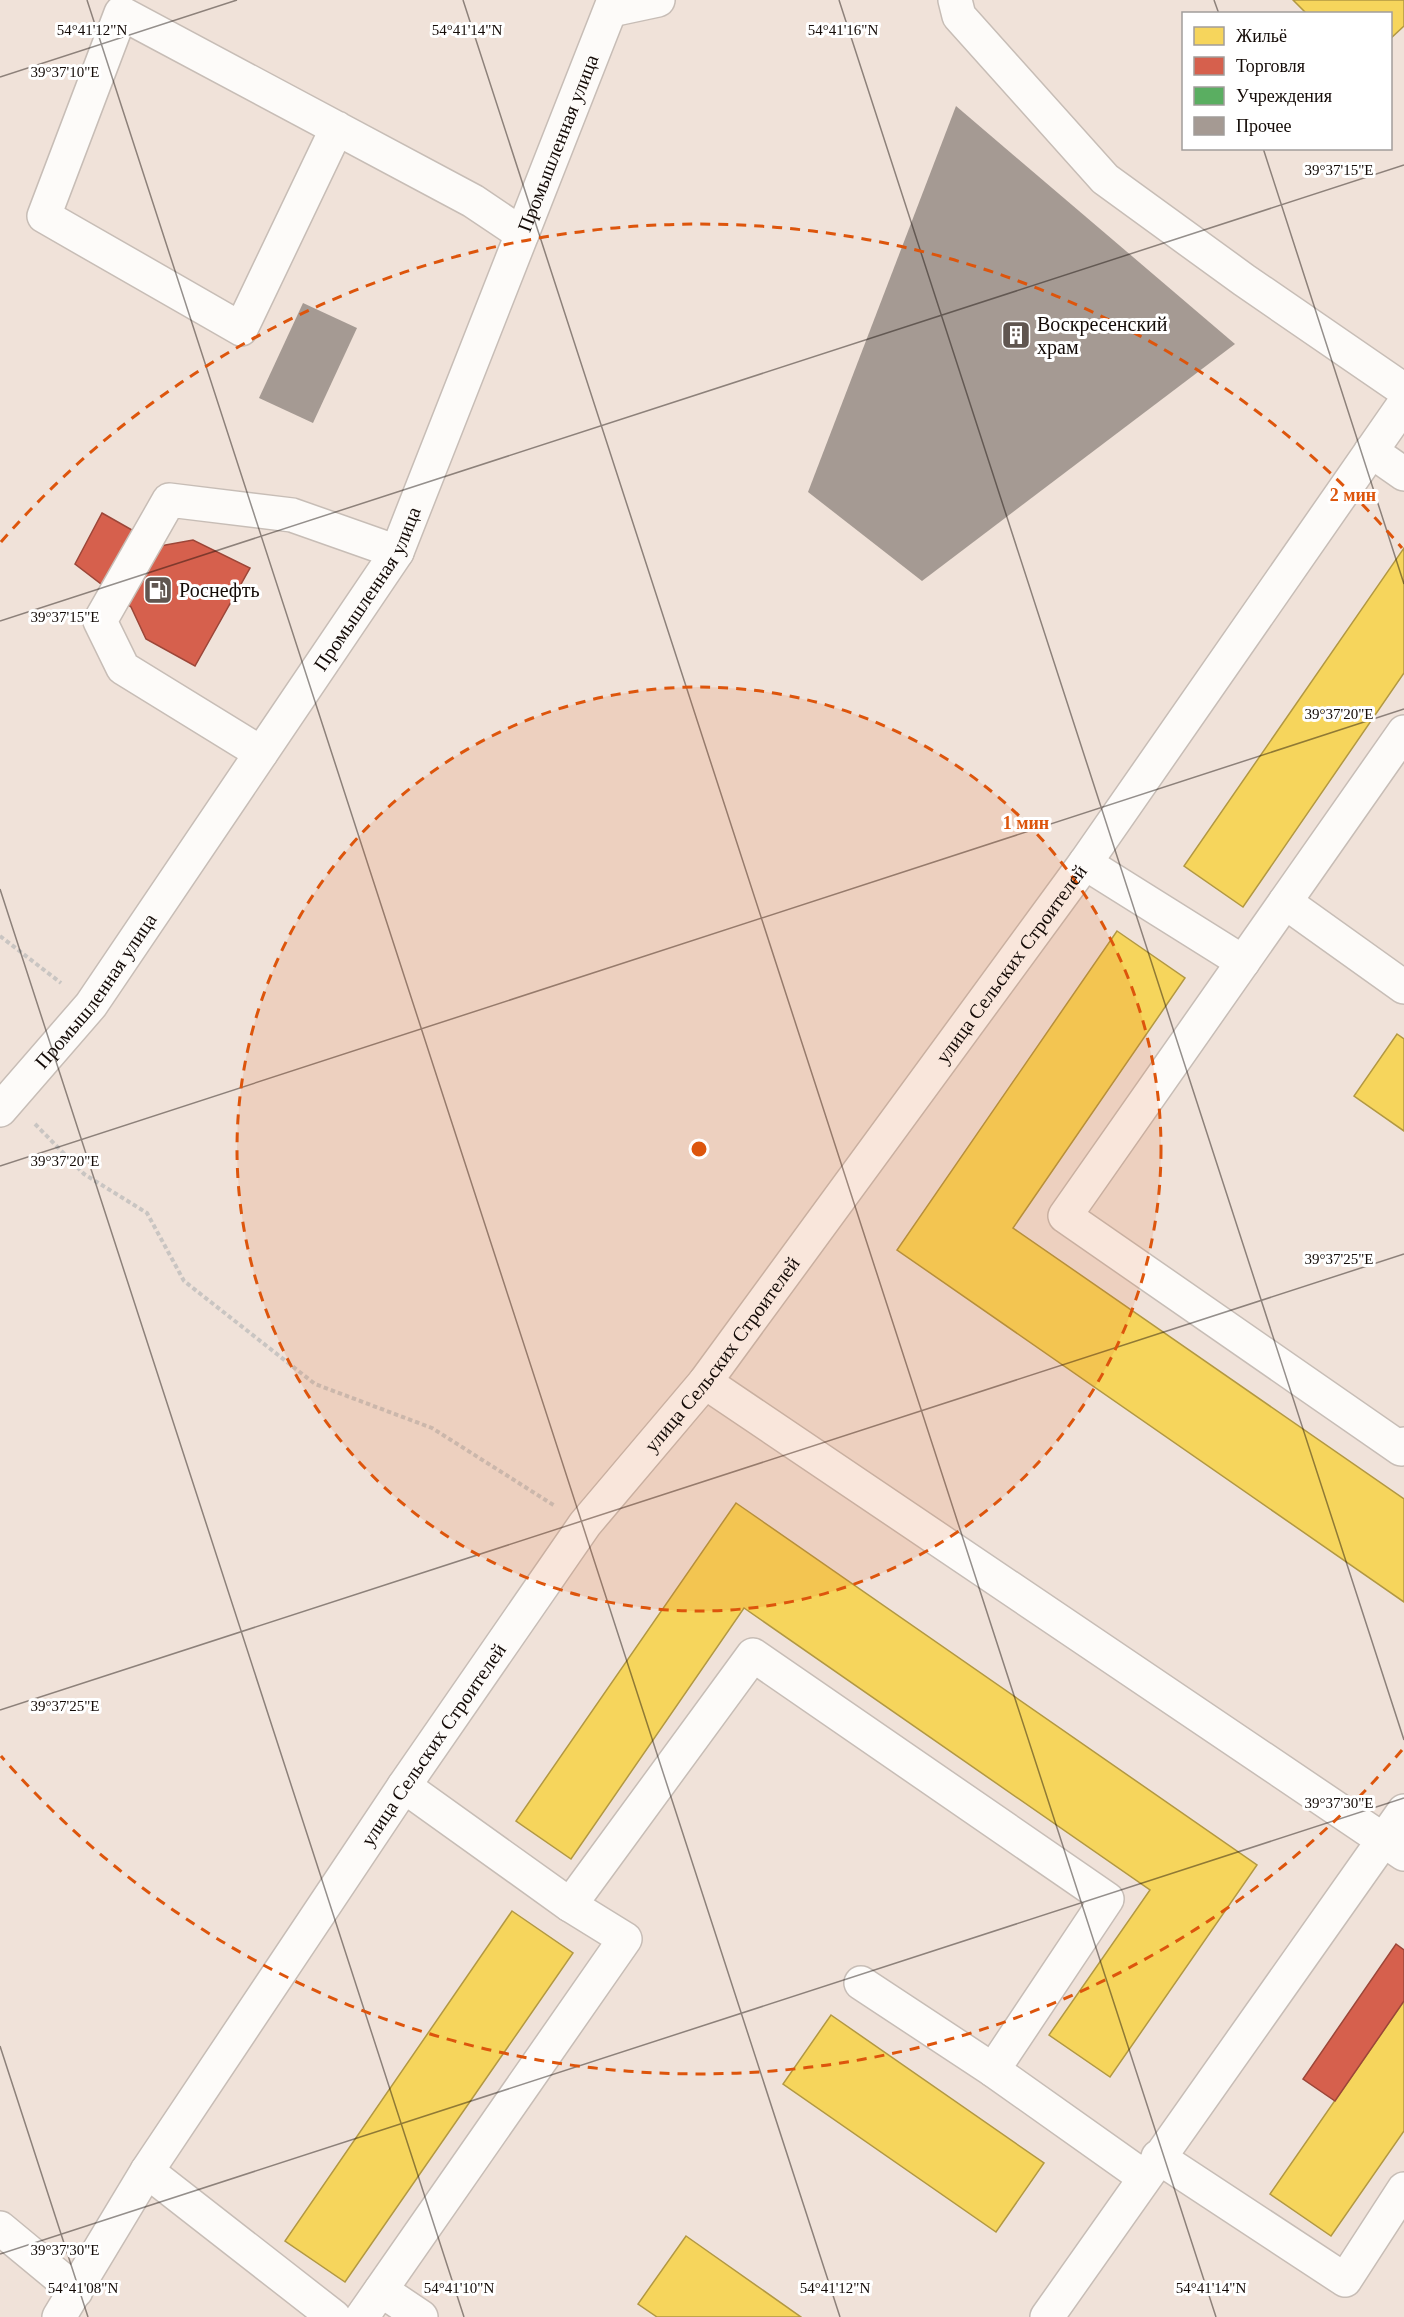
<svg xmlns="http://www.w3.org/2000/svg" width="1404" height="2317" viewBox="0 0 1404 2317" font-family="'Times New Roman',serif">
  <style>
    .homes { fill: #f6d55c; stroke: #b29842; stroke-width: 1.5 }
    .shops { fill: #d6604d; stroke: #9c4638; stroke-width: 1.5 }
    .public { fill: #5aae61; stroke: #457d46; stroke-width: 1.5 }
    .building { fill: #a59a93 }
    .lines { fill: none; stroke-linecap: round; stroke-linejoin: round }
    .minor-casing { stroke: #c7bdb6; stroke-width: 36 }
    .path { stroke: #c9c5c2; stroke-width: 4; stroke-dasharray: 4.5 3; stroke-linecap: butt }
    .minor { stroke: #fdfbf9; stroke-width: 33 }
    .ticks { fill: none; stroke: #130a06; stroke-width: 1.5; stroke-opacity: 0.45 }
    .ring { fill: none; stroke: #dd550c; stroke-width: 3; stroke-dasharray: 10 8 }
    .labels { text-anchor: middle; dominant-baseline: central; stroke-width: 6; stroke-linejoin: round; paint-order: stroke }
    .street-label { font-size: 20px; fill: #130a06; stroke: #fff }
    .poi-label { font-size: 20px; fill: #130a06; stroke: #fff; text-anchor: start }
    .ticks-label { font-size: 15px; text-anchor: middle; fill: #130a06; stroke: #fff; stroke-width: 6; stroke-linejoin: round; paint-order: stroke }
    .centre { fill: #dd550c; stroke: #fff; stroke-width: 3 }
    .ring-label { font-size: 18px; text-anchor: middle; font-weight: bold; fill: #dd550c; stroke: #fff; stroke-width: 6; stroke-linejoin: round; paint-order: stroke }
  </style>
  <rect width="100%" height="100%" fill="#f0e2d9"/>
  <g class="homes">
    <path d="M1293 0H1404V26L1390 39V14H1307Z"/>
    <path d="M1404 548V673L1243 907 1184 866Z"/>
    <path d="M1117 931 1185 978 1013 1228 1404 1499V1602L897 1250Z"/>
    <path d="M1397 1034 1404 1039V1131L1354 1096Z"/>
    <path d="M736 1503 1257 1865 1110 2077 1049 2035 1150 1890 744 1608 571 1859 516 1821Z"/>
    <path d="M512 1911 573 1953 345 2282 285 2241Z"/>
    <path d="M1404 2001V2131L1331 2236 1270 2194Z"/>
    <path d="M831 2015 1044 2163 996 2232 783 2084Z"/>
    <path d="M686 2236 801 2317H657L638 2304Z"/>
  </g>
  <g class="shops">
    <path d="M102 513 160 546 193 540 250 568 195 666 146 639 131 607 75 564Z"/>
    <path d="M1396 1944 1404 1950V2001L1335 2101 1303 2079Z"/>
  </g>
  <path class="public" d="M1004 266 1043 274 1039 297 1063 302 1046 383 1031 380 1026 390 1018 397 1007 400 996 398 988 391 983 381V370L969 367 985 287 1000 290Z"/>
  <g class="building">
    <path d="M956 106 1235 344 922 581 808 492Z"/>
    <path d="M303 303 357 328 313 423 259 398Z"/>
  </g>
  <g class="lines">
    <g class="minor-casing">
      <g id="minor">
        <path d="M955 0 959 16 1105 179 1244 280 1404 390"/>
        <path d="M611 10 658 0"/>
        <path d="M337 128 241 329 44 216 121 13 473 201 522 234"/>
        <path d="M1371 451 1404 474"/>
        <path d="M1404 732 1065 1216 1401 1449 1404 1444"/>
        <path d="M261 753 123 668 100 621 169 500 292 515 397 552"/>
        <path d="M1085 863 1243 962"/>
        <path d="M1285 902 1404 987"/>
        <path id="s1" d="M0 1110 91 1005 397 552 614 0"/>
        <path d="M705 1382 1404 1854"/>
        <path d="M570 1905 753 1655 1107 1899 993 2070 1144 2177"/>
        <path d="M861 1983 993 2070"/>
        <path d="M1158 2157 1345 2280 1404 2189"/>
        <path d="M147 2171 334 2317"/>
        <path d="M0 2228 76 2291"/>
        <path d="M381 2290 421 2317"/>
        <path id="s2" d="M59 2317 147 2171 404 1786 585 1524 705 1382 1085 863 1404 404"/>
        <path d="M362 2317 625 1939 570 1905 404 1786"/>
        <path d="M1047 2317 1404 1811"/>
      </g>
    </g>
    <g class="path">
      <path d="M0 936 61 983"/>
      <path d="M35 1124 84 1174 147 1213 184 1281 315 1384 432 1428 555 1506"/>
    </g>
    <use href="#minor" class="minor"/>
  </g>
  <path class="ticks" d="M87 0 840 2317M463 0 1216 2317M839 0 1404 1740M1214 0 1219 14M0 77 237 0M1263 148 1404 584M0 621 1404 165M0 889 464 2317M0 1166 1404 709M0 1710 1404 1254M0 2046 88 2317M0 2254 1404 1798"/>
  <circle cx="699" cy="1149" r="462" fill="#dd550c" fill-opacity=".12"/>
  <g class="ring">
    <circle cx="699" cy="1149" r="462"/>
    <path d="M1402 1750A925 925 0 0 1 1 1756M1 542A925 925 0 0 1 1402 548"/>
  </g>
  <defs>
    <g id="building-square" transform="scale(1.5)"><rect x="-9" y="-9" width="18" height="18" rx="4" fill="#605650" stroke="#fff"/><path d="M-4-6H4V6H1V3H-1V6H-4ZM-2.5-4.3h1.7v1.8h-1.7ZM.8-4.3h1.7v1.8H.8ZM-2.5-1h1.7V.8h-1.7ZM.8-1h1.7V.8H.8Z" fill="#fff"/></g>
    <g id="fuel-square" transform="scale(1.5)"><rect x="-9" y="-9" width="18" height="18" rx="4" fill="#605650" stroke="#fff"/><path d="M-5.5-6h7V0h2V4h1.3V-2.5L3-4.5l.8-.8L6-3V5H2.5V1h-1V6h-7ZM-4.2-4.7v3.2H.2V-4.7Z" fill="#fff"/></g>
  </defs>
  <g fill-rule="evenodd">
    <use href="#building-square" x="1016" y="335"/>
    <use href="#fuel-square" x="158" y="590"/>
  </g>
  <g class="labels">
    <g class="street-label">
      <text stroke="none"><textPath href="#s1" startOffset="1125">Промышленная улица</textPath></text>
      <text stroke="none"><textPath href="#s1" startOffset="639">Промышленная улица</textPath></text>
      <text stroke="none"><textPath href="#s2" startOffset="1656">улица Сельских Строителей</textPath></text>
      <text stroke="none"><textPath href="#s1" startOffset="153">Промышленная улица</textPath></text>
      <text stroke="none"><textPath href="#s2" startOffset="1170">улица Сельских Строителей</textPath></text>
      <text stroke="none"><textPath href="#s2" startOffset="684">улица Сельских Строителей</textPath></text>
    </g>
    <g class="poi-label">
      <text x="1037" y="324">Воскресенский<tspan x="1037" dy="23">храм</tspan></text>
      <text x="179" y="590">Роснефть</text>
    </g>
  </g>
  <g class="ticks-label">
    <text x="92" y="35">54°41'12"N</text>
    <text x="467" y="35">54°41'14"N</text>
    <text x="843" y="35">54°41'16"N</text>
    <text x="65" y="77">39°37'10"E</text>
    <text x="1339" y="175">39°37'15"E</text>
    <text x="65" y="622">39°37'15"E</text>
    <text x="1339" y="719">39°37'20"E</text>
    <text x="65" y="1166">39°37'20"E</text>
    <text x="1339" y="1264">39°37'25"E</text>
    <text x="65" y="1711">39°37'25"E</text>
    <text x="1339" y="1808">39°37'30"E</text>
    <text x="65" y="2255">39°37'30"E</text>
    <text x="83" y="2293">54°41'08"N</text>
    <text x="459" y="2293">54°41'10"N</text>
    <text x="835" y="2293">54°41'12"N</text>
    <text x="1211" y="2293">54°41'14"N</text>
  </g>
  <circle cx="699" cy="1149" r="9" class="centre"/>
  <g class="ring-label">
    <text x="1353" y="501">2 мин</text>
    <text x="1026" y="829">1 мин</text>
  </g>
  <rect x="1182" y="12" width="210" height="138" fill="#ffffff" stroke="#a19d9b" stroke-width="1.5"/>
  <rect x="1194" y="27" width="30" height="18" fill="#f6d55c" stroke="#a19d9b" stroke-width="1.5"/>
  <text x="1236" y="42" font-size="18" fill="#130a06">Жильё</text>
  <rect x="1194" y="57" width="30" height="18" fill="#d6604d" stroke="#a19d9b" stroke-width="1.5"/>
  <text x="1236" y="72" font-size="18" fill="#130a06">Торговля</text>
  <rect x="1194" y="87" width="30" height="18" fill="#5aae61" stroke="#a19d9b" stroke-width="1.5"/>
  <text x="1236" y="102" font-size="18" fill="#130a06">Учреждения</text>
  <rect x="1194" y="117" width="30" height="18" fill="#a59a93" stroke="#a19d9b" stroke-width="1.5"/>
  <text x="1236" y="132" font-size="18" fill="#130a06">Прочее</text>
</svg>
